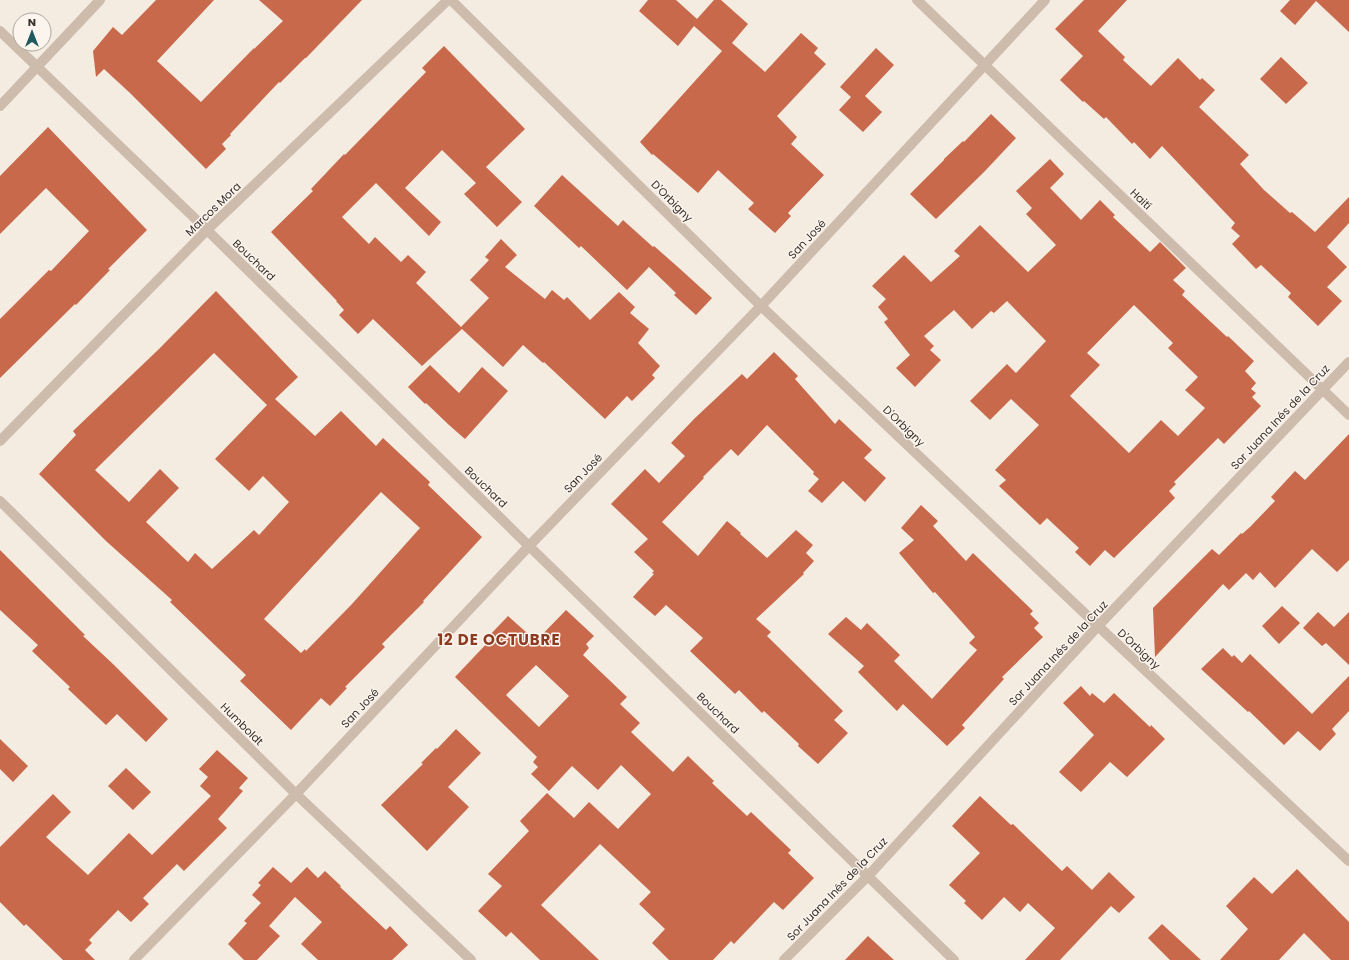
<svg xmlns="http://www.w3.org/2000/svg" width="1349" height="960" viewBox="0 0 1349 960" font-family="Poppins,sans-serif">
  <style>
    .building { fill: #c8694b; fill-rule: evenodd }
    .lines { fill: none; stroke-linecap: round; stroke-linejoin: round }
    .minor { stroke: #cdbbac; stroke-width: 10 }
    .labels { text-anchor: middle; dominant-baseline: central; stroke-width: 3; stroke-linejoin: round; paint-order: stroke }
    .street-label { font-size: 11px; fill: #3b302b; stroke: #fbf5ee }
    .district-label { font-size: 15px; font-weight: bold; letter-spacing: 1px; fill: #8c3b22; stroke: #fbf5ee }
  </style>
  <rect width="100%" height="100%" fill="#f4ebe1"/>
  <g class="building">
    <path d="M156 0H214L157 61 201 102 254 48V49L283 21 259 0H362L306 58H305L280 83 279 82 230 134 231 135 222 144 226 149 206 169 130 93 104 69 96 77 93 51 113 27 122 35Z"/>
    <path d="M648 0H676L697 19 714 0H721L748 24 732 43 765 72 801 33 818 48 814 53 826 64 777 116 797 137 791 144 824 175 788 213 791 216 775 233 748 209 754 203 718 170 698 193 653 154 652 155 640 142 722 51 694 26 678 46 639 11Z"/>
    <path d="M1084 0H1127L1098 31 1125 57 1123 60 1151 86 1178 58 1200 80 1202 78 1215 90 1199 107 1249 155 1240 164 1264 190 1290 213 1292 212 1315 232 1349 197V223L1327 247 1347 267 1327 287 1342 301 1318 326 1288 297 1291 293 1261 265 1256 269 1232 244 1240 236 1231 228 1235 223 1162 146 1150 159 1134 142 1132 144 1106 117 1104 119 1084 101 1083 102 1060 80 1083 56 1055 29Z"/>
    <path d="M1290 0H1349V32L1316 1 1295 25 1280 11Z"/>
    <path d="M444 46 525 129 486 167 522 202 497 227 464 194 476 183 442 150 405 188 441 222 429 236 376 183 342 217 369 244 375 237 401 262 408 255 426 272 416 283 461 327 489 298 470 280 489 260 485 257 501 239 517 255 505 267 545 299 552 290 564 300 567 297 590 320 619 292 635 307 630 313 649 329 638 343 660 366 652 375 655 378 632 401 627 396 605 419 544 362 543 363 523 345 503 367 462 329 422 366 373 319 358 334 339 315 344 310 336 301H337L271 232 313 191 311 189 344 154 345 155 426 72 422 68Z"/>
    <path d="M876 48 894 65 865 96 882 112 863 132 839 110 851 97 840 87Z"/>
    <path d="M1281 57 1308 83 1286 104 1260 79Z"/>
    <path d="M991 114 1016 138 985 171 936 219 910 194 944 160V159L963 141 964 142Z"/>
    <path d="M48 127 147 230 108 269 110 270 76 305 75 304 0 378V319L49 270 51 271 89 231 46 188 0 234V176Z"/>
    <path d="M1050 159 1064 174 1050 188 1081 220 1100 200 1115 215 1113 217 1150 252 1160 242 1186 268 1173 280 1185 291 1182 295 1227 337 1228 336 1254 361 1245 371 1256 383 1251 389 1256 393 1252 397 1261 406 1224 444 1218 438 1174 482 1176 484 1169 491 1175 498 1114 558 1105 550 1090 566 1075 552 1079 548 1047 518 1040 525 999 486 1006 480 995 470 1039 425 1011 399 990 420 970 401 1007 364 1016 373 1046 341 1007 301 994 313 991 311 972 329 954 310 924 336 934 346 930 350 941 360 915 387 896 368 910 355 884 322 888 319 878 307 886 299 872 286 904 255 931 282 960 256 954 251 980 225 1028 272 1056 245 1026 214 1032 208 1016 191ZM1134 305 1173 343 1168 348 1198 377 1185 390 1205 408 1178 436 1161 420 1129 453 1070 396 1100 365 1087 353Z"/>
    <path d="M562 175 618 226 623 220 653 247 654 246 679 268 712 298 696 315 674 295 676 293 649 267 627 290 581 246 579 248 534 206Z"/>
    <path d="M216 291 298 377 275 399 315 436 341 411 376 446 383 438 430 482 428 485 482 537 423 601 424 602 382 644 385 647 345 687 347 688 330 706 321 698 291 730 240 681 246 675 170 602 172 600 106 541 39 474 76 435 73 431 159 349ZM214 353 267 405 215 459 249 491 263 476 289 502 259 535 254 530 212 569 195 553 188 562 146 522 179 488 160 469 129 502 95 470ZM381 492 420 528 352 604 306 651 305 649 301 653 264 619Z"/>
    <path d="M774 352 798 376 795 379 835 424 839 419 872 450 864 458 886 478 865 502 843 481 822 503 808 491 819 479 813 474 814 472 767 425 738 456 731 449 703 477 704 478 662 522 698 556 727 521 741 533 740 534 767 558 796 530 813 545 806 553 814 561 803 573 804 574 756 619 771 632 767 636 843 711 834 720 848 733 818 764 798 746 799 744 764 711 762 713 739 690 735 694 690 651 703 638 666 605 655 616 633 597 654 574 652 573 654 571 634 552 648 539 611 504 645 469 659 483 685 456 671 443 695 418 742 374 747 379Z"/>
    <path d="M430 365 459 393 482 367 508 391 465 439 449 425 426 403 425 404 408 387Z"/>
    <path d="M1349 434V560L1337 572 1312 549 1275 588 1260 572 1253 580 1246 573 1229 590 1223 584 1155 657 1153 608 1212 549 1219 555 1241 533 1242 534 1250 527 1275 501 1271 497 1295 471 1305 480Z"/>
    <path d="M921 505 938 521 933 526 966 561 973 553 1033 611 1030 614 1039 623 1034 628 1043 637 1002 677 1004 679 962 725 965 728 947 746 903 704 897 711 858 672 864 666 828 634 846 617 861 630 867 623 900 655 894 661 932 699 977 650 969 643 975 637 935 592 933 593 899 553 914 540 901 528Z"/>
    <path d="M0 550 85 635 83 636 113 664 168 719 146 742 117 714 106 725 68 689 70 687 32 651 38 645 0 610Z"/>
    <path d="M1282 606 1300 623 1279 644 1262 626Z"/>
    <path d="M566 610 594 636 586 644 589 648 583 655 627 697 620 704 640 723 631 732 673 772 688 756 714 781 712 783 747 816 751 812 791 850 788 853 814 878 783 910 774 902 734 944 731 941 713 960H669L652 943 665 929 639 904 651 892 600 844 541 905 599 960H540L511 932 506 937 478 911 502 886 488 874 529 831 520 821 547 793 574 818 589 802 618 829 651 794 621 765 598 790 572 766 549 791 531 774 538 767 533 762 537 757 455 677 491 639 488 637 508 616 536 641ZM536 665 569 696 539 727 506 695Z"/>
    <path d="M1318 612 1334 627 1349 612V665L1326 643 1322 646 1303 628Z"/>
    <path d="M1223 648 1232 657 1234 655 1242 663 1250 654 1312 714 1349 676V711L1332 729 1336 734 1320 751 1298 731 1284 745 1249 711 1248 712 1201 669Z"/>
    <path d="M1081 686 1090 696 1092 693 1104 703 1114 693 1150 727 1151 725 1165 739 1127 777 1110 762 1081 792 1059 772 1094 735 1063 703Z"/>
    <path d="M456 729 481 753 448 787 469 807 427 851 381 805 423 764 421 763 436 748 437 749Z"/>
    <path d="M0 739 28 766 13 782 0 769Z"/>
    <path d="M217 750 248 778 239 788 243 791 218 819 227 828 184 871 177 864 143 898 149 904 131 922 118 910 89 940 92 943 85 950 95 960H63L26 924 24 926 0 902V847L53 794 71 812 46 837 88 875 129 833 152 855 211 796 200 786 208 777 199 769Z"/>
    <path d="M126 768 151 792 133 810 108 786Z"/>
    <path d="M980 796 1011 825 1013 824 1062 871 1067 866 1092 890 1109 872 1135 897 1119 913 1111 906 1060 960H1025L1055 928 1028 903 1020 912 1004 897 982 920 964 903 966 901 949 885 980 853 952 826Z"/>
    <path d="M273 867 291 883 307 867 318 878 325 871 341 886 340 887 386 930 390 926 408 945 392 960H318L301 944 322 922 295 897 269 926 280 936 257 960H244L228 944 247 923 244 921 261 903 252 895 261 885 258 883Z"/>
    <path d="M1297 869 1349 922V960H1331L1304 933 1279 960H1220L1248 929 1226 906 1254 877 1272 894Z"/>
    <path d="M1162 924 1201 960H1170L1148 938Z"/>
    <path d="M868 936 894 960H845Z"/>
  </g>
  <g class="lines">
    <g class="minor">
      <path d="M451 0 761 306 1098 626 1349 861"/>
      <path d="M917 0 1349 415"/>
      <path d="M0 31 207 230 529 546 954 960"/>
      <path d="M0 106 100 0"/>
      <path d="M0 441 207 230 448 0"/>
      <path d="M0 501 296 794 471 960"/>
      <path d="M134 960 296 794 529 546 761 306 1045 0"/>
      <path d="M784 960 868 876 1098 626 1349 362"/>
    </g>
  </g>
  <g class="labels">
    <g class="street-label">
      <text transform="translate(1141 199) rotate(44)">Haití</text>
      <text transform="translate(672 201) rotate(45)">D'Orbigny</text>
      <text transform="translate(213 209) rotate(-44)">Marcos Mora</text>
      <text transform="translate(807 239) rotate(-47)">San José</text>
      <text transform="translate(254 260) rotate(44)">Bouchard</text>
      <text transform="translate(1280 417) rotate(-47)">Sor Juana Inés de la Cruz</text>
      <text transform="translate(904 426) rotate(44)">D'Orbigny</text>
      <text transform="translate(583 473) rotate(-46)">San José</text>
      <text transform="translate(486 487) rotate(44)">Bouchard</text>
      <text transform="translate(1139 649) rotate(43)">D'Orbigny</text>
      <text transform="translate(1058 653) rotate(-47)">Sor Juana Inés de la Cruz</text>
      <text transform="translate(360 708) rotate(-47)">San José</text>
      <text transform="translate(718 713) rotate(44)">Bouchard</text>
      <text transform="translate(242 724) rotate(45)">Humboldt</text>
      <text transform="translate(837 889) rotate(-46)">Sor Juana Inés de la Cruz</text>
    </g>
    <g class="district-label">
      <text x="499" y="639">12 DE OCTUBRE</text>
    </g>
  </g>
  <g transform="translate(32 32)"><circle r="19" fill="#fbf5ee" stroke="#aea6a0"/>
  <path d="M0-3L7 15L0 10L-7 15Z" fill="#1f5a5e"/>
  <text y="-6" font-size="11" font-weight="bold" text-anchor="middle" fill="#3b302b">N</text>
  </g>
</svg>
